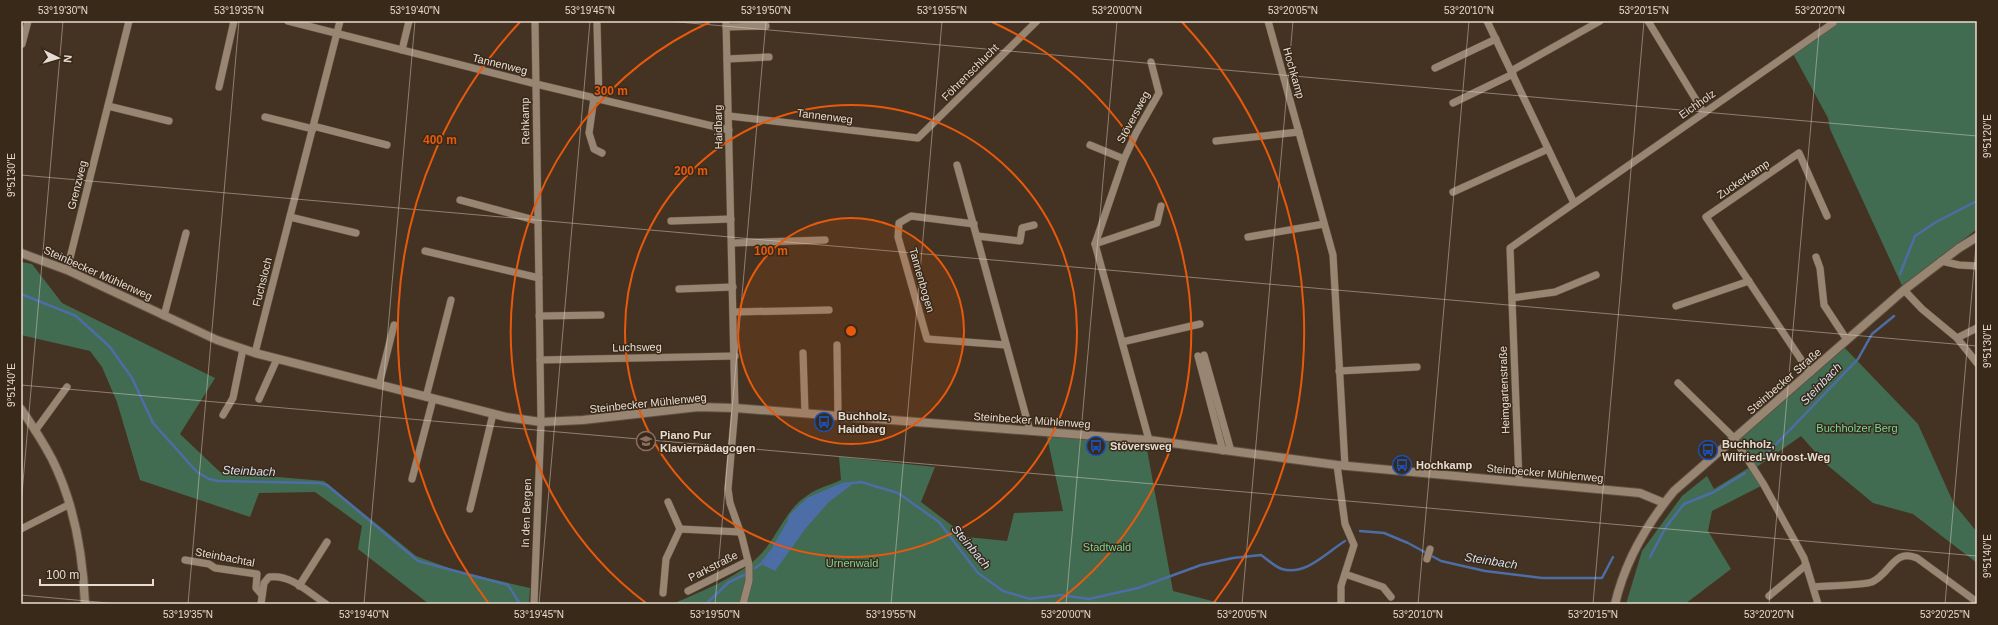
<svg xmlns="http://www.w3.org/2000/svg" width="1998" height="625" viewBox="0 0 1998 625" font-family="Arial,sans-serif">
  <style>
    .green { fill: #426c51 }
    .water { fill: #4c6da6 }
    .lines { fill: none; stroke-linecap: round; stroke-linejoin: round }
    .stream { stroke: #4c6da6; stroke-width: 2.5 }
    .minor-casing { stroke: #5f5142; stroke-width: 8 }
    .tertiary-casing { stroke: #5f5142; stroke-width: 10 }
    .minor { stroke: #988572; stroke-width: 7 }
    .tertiary { stroke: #988572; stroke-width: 8 }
    .ticks { fill: none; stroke: #e7dcd2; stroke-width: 1; stroke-opacity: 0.45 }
    .ring { fill: none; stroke: #e8590c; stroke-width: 2 }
    .labels { text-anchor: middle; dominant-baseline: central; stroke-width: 3; stroke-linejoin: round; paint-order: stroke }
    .street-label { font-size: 11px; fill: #e7dcd2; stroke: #392919 }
    .poi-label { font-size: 11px; font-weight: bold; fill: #e7dcd2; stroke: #392919; text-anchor: start }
    .park-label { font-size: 11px; fill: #74d89b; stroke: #392919 }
    .water-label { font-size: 12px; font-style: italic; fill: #d3deee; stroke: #392919 }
    .centre { fill: #e8590c; stroke: #392919; stroke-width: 2 }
    .ring-label { font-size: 12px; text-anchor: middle; font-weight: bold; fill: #e8590c; stroke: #392919; stroke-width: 3; stroke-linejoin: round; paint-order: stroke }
    .neatline { fill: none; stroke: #e7dcd2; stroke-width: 1.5 }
    .ticks-label { font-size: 10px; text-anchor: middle; fill: #e7dcd2 }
  </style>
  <rect width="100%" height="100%" fill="#432"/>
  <g class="green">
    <path d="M1832 21H1977V229L1905 285 1904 290 1830 129 1828 118 1792 52Z"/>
    <path d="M21 262 32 264 62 303 215 378 180 434 220 472 324 481 416 556 457 571 530 588 529 604H429L358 549 362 526 315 492 259 493 250 517 140 480 117 402 102 367 90 351 21 335Z"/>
    <path d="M1842 345 1918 424 1954 504 1977 532V563L1913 514 1873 503 1826 464 1801 436 1754 469 1734 438Z"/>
    <path d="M1046 432 1146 444 1173 591 1224 604H673C701 591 735 579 758 557 777 539 785 509 808 495 817 488 831 485 841 480L839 457 935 467 921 502 967 537 1007 541 1014 513 1063 511Z"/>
    <path d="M1750 467 1761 486 1712 511 1708 531 1731 569 1685 604H1626L1642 551 1682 496 1707 476 1714 489Z"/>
  </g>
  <path class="water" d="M855 482 829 502 806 528 775 571 761 564C778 545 786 513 808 499 819 492 841 487 855 482Z"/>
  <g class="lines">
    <g class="stream">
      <path d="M1900 274 1915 236 1936 222 1977 201"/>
      <path d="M21 294 76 316 110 347 132 378 153 423 197 472 209 479 218 481 319 483 327 485 418 561 508 585 520 604"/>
      <path d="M1759 462 1858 359 1872 334 1894 316"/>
      <path d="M789 520 791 515 808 499 843 484 861 482 898 493 939 522 978 573 1003 591 1030 599 1061 595 1089 599 1138 588 1201 565 1233 558 1261 555C1267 559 1275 567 1282 569 1306 576 1327 552 1345 541"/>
      <path d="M1360 531 1384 533 1408 543 1441 561 1485 571 1542 578H1602L1613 557"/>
      <path d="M774 546 781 535"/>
      <path d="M1650 557 1666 527 1684 504 1714 492 1745 473"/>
      <path d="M755 568 761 564 772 550"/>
      <path d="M706 604 729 582 744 575"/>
    </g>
    <g class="minor-casing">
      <g id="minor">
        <path d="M288 21 536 84 729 130"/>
        <path d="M726 21 735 408 728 489 730 503 742 537 749 565V581L743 604"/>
        <path d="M1268 21 1333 255 1345 466"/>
        <path d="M1487 21 1574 203"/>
        <path d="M1648 21 1704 113"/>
        <path d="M597 24 599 99"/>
        <path d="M726 27 766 26"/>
        <path d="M22 44 28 21"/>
        <path d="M402 50 409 21"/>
        <path d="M727 59 769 57"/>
        <path d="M1435 68 1496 39"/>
        <path d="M1511 71 1600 21"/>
        <path d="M219 87 234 21"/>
        <path d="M594 98 589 133 594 149 602 153"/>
        <path d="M1453 103 1513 74"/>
        <path d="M108 106 169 121"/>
        <path d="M729 116 918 138 1037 21"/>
        <path d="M265 117 313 129"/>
        <path d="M313 126 387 145"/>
        <path d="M1216 141 1299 132"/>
        <path d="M1090 145 1124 159"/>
        <path d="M957 165 1030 431"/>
        <path d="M1453 192 1548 149"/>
        <path d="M460 200 538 221"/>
        <path d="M290 217 356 233"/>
        <path d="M671 221 731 219"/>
        <path d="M974 224 911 216 899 223 898 237 927 339 1006 345"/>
        <path d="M977 236 1020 241 1022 228 1034 225"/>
        <path d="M1248 237 1324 224"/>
        <path d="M732 243 825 240"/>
        <path d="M1095 244 1157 223 1161 206"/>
        <path d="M425 251 539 278"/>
        <path d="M1816 257 1820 268 1824 305 1847 340"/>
        <path d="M1941 261 1959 265 1977 266"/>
        <path d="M67 270 129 21"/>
        <path d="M679 289 733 287"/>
        <path d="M1904 290 1922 309 1957 338 1977 363"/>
        <path d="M1512 298 1555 292 1596 275"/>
        <path d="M1676 306 1749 281"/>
        <path d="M734 312 829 310"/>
        <path d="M164 316 186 233"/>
        <path d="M539 316 601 315"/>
        <path d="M1957 338 1977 328"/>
        <path d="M1122 342 1200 324"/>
        <path d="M837 345 838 416"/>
        <path d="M255 353 340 21"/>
        <path d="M803 353 805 413"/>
        <path d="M1204 355 1231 451"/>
        <path d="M1198 356 1223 451"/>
        <path d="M540 360 735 356"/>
        <path d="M1339 371 1417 367"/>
        <path d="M1810 373 1706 217 1799 153 1827 216"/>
        <path d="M1678 383 1734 438 1764 485 1804 558 1818 604"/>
        <path d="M379 385 394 325"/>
        <path d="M426 397 451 300"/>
        <path d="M259 399 277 359"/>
        <path d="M223 415 233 398 243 349"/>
        <path d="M35 431 67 387"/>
        <path d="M1149 440 1095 244 1124 159 1136 133 1159 93 1151 62"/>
        <path d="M1337 465 1345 524 1354 545 1341 586V604"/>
        <path d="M412 479 433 399"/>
        <path d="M1519 482 1510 248 1833 23"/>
        <path d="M470 509 493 414"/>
        <path d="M21 529 70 504"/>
        <path d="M680 529 740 532"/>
        <path d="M1427 559 1430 549"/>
        <path d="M185 560 209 564 215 568 257 574 256 588 262 595"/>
        <path d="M1345 574 1383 587 1391 597"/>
        <path d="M299 586 327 542"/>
        <path d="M1814 587C1825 586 1864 585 1872 582 1891 573 1894 548 1917 558L1977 602"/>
        <path d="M688 591 748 561"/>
        <path d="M663 593 666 559 680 529 668 502"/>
        <path d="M1769 596 1806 565"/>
        <path d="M261 604 264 583 269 577C291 574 308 592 326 604"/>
        <path d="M534 604 541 422 535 21"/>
      </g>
    </g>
    <g class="tertiary-casing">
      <g id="tertiary">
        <path d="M21 253 67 270 217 340 255 353 506 417 541 422 583 420 698 407 735 408 1149 440 1337 465 1640 493 1664 503"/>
        <path d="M21 409C32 425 43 442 52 459 74 503 83 555 85 604"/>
        <path d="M1615 604C1625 561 1646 525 1674 491L1904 290 1959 248 1977 237"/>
      </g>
    </g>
    <use href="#minor" class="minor"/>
    <use href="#tertiary" class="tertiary"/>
  </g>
  <path class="ticks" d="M667 21 1977 136M21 175 1977 346M21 385 1977 556M21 505 63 21M21 595 119 604M188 604 239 21M364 604 415 21M539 604 590 21M715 604 766 21M891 604 942 21M1066 604 1117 21M1242 604 1293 21M1418 604 1469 21M1593 604 1644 21M1769 604 1820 21M1945 604 1977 234"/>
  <circle cx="851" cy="331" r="113" fill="#e8590c" fill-opacity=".12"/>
  <g class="ring">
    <circle cx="851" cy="331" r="113"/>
    <circle cx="851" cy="331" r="226"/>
    <path d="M646 603A340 340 0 0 1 710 22M992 22A340 340 0 0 1 1056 603"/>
    <path d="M489 604A453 453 0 0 1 520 22M1182 22A453 453 0 0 1 1213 604"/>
  </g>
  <defs>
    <g id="bus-ring" transform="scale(1)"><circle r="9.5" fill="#392919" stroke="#1a4fb4" stroke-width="1.5"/><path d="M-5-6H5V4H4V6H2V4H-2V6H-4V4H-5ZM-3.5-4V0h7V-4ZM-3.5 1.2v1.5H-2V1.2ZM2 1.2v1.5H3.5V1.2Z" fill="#1a4fb4"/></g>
    <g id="school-ring" transform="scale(1)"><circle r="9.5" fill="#392919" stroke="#8d6e63" stroke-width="1.5"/><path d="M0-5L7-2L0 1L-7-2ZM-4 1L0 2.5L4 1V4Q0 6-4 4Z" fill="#8d6e63"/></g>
  </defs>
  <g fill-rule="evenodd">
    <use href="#bus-ring" x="824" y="422"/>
    <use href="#school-ring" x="646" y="441"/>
    <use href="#bus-ring" x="1096" y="446"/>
    <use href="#bus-ring" x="1708" y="450"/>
    <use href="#bus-ring" x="1402" y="465"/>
  </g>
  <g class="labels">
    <g class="street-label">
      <text transform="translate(500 64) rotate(14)">Tannenweg</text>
      <text transform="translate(970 72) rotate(-45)">Föhrenschlucht</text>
      <text transform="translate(1294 73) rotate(74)">Hochkamp</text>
      <text transform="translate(1697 104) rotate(-35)">Eichholz</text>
      <text transform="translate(825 116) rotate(7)">Tannenweg</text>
      <text transform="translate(1133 117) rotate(-62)">Stöversweg</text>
      <text transform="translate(525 121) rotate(-91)">Rehkamp</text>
      <text transform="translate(718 127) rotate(-91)">Haidbarg</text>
      <text transform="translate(1743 179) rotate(-34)">Zuckerkamp</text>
      <text transform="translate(77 185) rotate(-76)">Grenzweg</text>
      <text transform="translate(98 273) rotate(24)">Steinbecker Mühlenweg</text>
      <text transform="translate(922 280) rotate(74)">Tannenbogen</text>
      <text transform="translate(262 282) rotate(-76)">Fuchsloch</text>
      <text transform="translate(637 347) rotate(-1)">Luchsweg</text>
      <text transform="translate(1784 381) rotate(-41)">Steinbecker Straße</text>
      <text transform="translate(1504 390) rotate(-92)">Heimgartenstraße</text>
      <text transform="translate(648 403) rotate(-6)">Steinbecker Mühlenweg</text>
      <text transform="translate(1032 420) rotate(4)">Steinbecker Mühlenweg</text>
      <text transform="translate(1545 473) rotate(5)">Steinbecker Mühlenweg</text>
      <text transform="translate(526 513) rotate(-88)">In den Bergen</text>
      <text transform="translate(225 557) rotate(11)">Steinbachtal</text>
      <text transform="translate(713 566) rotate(-27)">Parkstraße</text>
    </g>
    <g class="poi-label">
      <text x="838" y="416">Buchholz,<tspan x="838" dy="13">Haidbarg</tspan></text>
      <text x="660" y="435">Piano Pur<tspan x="660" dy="13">Klavierpädagogen</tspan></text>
      <text x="1722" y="444">Buchholz,<tspan x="1722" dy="13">Wilfried-Wroost-Weg</tspan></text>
      <text x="1110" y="446">Stöversweg</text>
      <text x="1416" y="465">Hochkamp</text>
    </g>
    <g class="park-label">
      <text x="1857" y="428">Buchholzer Berg</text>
      <text x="1107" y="547">Stadtwald</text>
      <text x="852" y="563">Urnenwald</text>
    </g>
    <g class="water-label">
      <text transform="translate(1821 384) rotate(-46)">Steinbach</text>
      <text transform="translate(249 471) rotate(2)">Steinbach</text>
      <text transform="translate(971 547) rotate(50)">Steinbach</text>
      <text transform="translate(1491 561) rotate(9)">Steinbach</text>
    </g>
  </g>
  <circle cx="851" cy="331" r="6" class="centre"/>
  <g class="ring-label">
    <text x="611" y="95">300 m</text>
    <text x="440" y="144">400 m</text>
    <text x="691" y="175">200 m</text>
    <text x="771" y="255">100 m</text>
  </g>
  <rect width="1998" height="625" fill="none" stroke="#392919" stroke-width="44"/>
  <g transform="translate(58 58) rotate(95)" stroke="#392919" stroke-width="3" paint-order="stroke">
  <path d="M0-3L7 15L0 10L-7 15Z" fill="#e7dcd2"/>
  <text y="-6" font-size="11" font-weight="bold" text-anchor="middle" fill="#e7dcd2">N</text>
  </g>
  <path d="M40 579v6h113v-6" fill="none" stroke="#e7dcd2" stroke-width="2"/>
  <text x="46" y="579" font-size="12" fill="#e7dcd2" stroke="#392919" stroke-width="3" paint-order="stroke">100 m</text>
  <rect x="22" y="22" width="1954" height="581" class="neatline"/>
  <g class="ticks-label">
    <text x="63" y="14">53°19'30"N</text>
    <text x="239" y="14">53°19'35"N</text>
    <text x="415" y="14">53°19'40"N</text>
    <text x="590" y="14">53°19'45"N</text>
    <text x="766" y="14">53°19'50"N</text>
    <text x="942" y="14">53°19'55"N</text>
    <text x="1117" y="14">53°20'00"N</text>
    <text x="1293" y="14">53°20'05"N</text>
    <text x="1469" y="14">53°20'10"N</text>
    <text x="1644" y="14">53°20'15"N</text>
    <text x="1820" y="14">53°20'20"N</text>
    <text transform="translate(1987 136) rotate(-90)" y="4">9°51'20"E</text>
    <text transform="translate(11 175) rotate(-90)" y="4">9°51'30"E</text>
    <text transform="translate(1987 346) rotate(-90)" y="4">9°51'30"E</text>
    <text transform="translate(11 385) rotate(-90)" y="4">9°51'40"E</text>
    <text transform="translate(1987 556) rotate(-90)" y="4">9°51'40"E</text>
    <text x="188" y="618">53°19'35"N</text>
    <text x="364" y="618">53°19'40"N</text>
    <text x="539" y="618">53°19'45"N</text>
    <text x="715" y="618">53°19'50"N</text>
    <text x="891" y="618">53°19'55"N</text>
    <text x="1066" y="618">53°20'00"N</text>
    <text x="1242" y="618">53°20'05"N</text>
    <text x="1418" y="618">53°20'10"N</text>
    <text x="1593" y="618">53°20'15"N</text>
    <text x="1769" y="618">53°20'20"N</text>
    <text x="1945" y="618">53°20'25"N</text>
  </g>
</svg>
